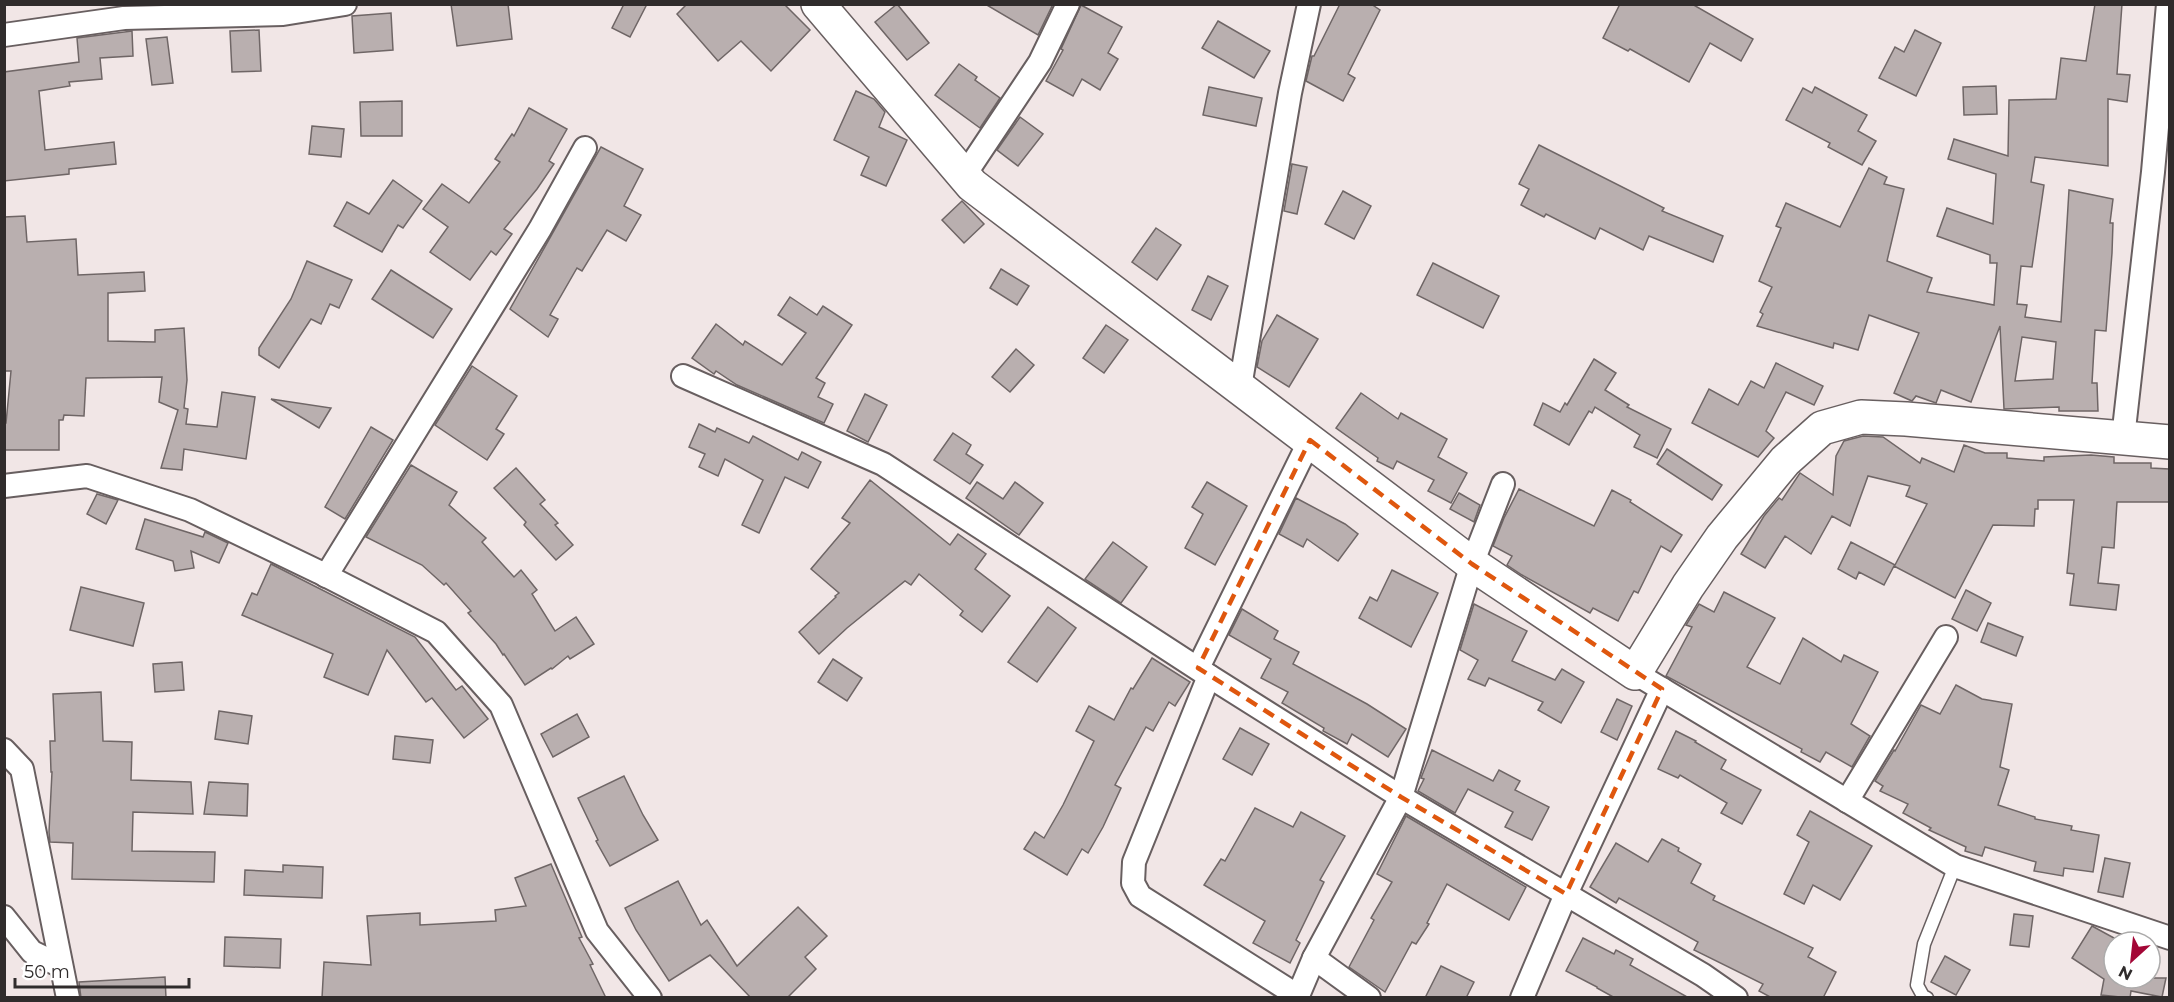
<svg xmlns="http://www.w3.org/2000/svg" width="2174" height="1002" viewBox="0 0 2174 1002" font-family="Montserrat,sans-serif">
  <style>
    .building { fill: #b9afaf; stroke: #6f6666; stroke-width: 1.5; fill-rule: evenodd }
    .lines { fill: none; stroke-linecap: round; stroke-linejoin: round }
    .lane-casing { stroke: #685f60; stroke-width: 15 }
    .street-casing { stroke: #685f60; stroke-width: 26 }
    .secondary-casing { stroke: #685f60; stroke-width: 36 }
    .lane { stroke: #fff; stroke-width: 12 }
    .street { stroke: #fff; stroke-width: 22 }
    .secondary { stroke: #fff; stroke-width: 33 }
    .marked { fill: none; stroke: #df570e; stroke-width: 4.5; stroke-dasharray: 12 8; stroke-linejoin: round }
  </style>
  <rect width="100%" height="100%" fill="#f1e6e6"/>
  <g class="building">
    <path d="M451 4H508L512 39 457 46Z"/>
    <path d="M624 4H647L630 37 612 28Z"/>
    <path d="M687 4H784L810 30 771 71 741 41 718 61 677 14Z"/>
    <path d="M897 4 929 43 907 60 875 22Z"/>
    <path d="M985 4H1053L1038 35Z"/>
    <path d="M1340 4H1371L1380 10 1348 74 1355 78 1343 101 1306 81 1312 56H1314Z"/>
    <path d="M1620 4H1692L1753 39 1741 61 1710 43 1689 82 1630 49 1628 51 1603 38Z"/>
    <path d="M2095 4H2122L2117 74 2130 75 2127 102 2108 99V166L2035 157 2031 182 2044 185 2032 267 2021 266 2017 304 2027 305 2025 317 2061 322 2069 190 2113 199 2110 223H2113L2112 253 2106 331 2095 330 2092 383H2097L2098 411H2059V407L2004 409 2000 326 1971 402 1941 390 1936 403 1916 396 1912 401 1894 393 1919 333 1869 315 1858 350 1834 343 1833 348 1757 326 1763 314 1760 312 1772 287 1759 281 1781 228 1776 226 1786 203 1840 227 1869 168 1887 177 1884 184 1904 189 1887 261 1932 278 1927 292 1994 305 1997 263H1990V255L1937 236 1947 208 1993 224 1996 174 1948 159 1954 139 2008 156 2009 100 2056 99 2061 58 2086 61ZM2022 337 2056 342 2053 379 2015 381Z"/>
    <path d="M1081 5 1122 27 1108 53 1118 59 1100 90 1082 79 1073 96 1046 81 1063 50 1061 49Z"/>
    <path d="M391 13 393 50 354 53 352 16Z"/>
    <path d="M1218 21 1270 51 1254 78 1202 48Z"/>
    <path d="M259 30 261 71 232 72 230 31Z"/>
    <path d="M1915 30 1941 43 1916 96 1879 78 1895 47 1904 52Z"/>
    <path d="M132 31 133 56 100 58 102 79 69 82 70 86 39 91 45 150 114 142 116 164 69 169V174L4 181V72L79 62 77 38Z"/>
    <path d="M167 37 173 83 152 85 146 39Z"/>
    <path d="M959 64 977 77 975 80 1000 98 980 128 935 95Z"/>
    <path d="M1996 86 1997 114 1964 115 1963 87Z"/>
    <path d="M1209 87 1262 98 1256 126 1203 115Z"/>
    <path d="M1815 87 1867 115 1858 131 1876 141 1862 165 1828 147 1830 143 1786 120 1803 88 1812 93Z"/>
    <path d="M856 91 874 99 885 112 879 127 907 140 886 186 861 175 869 157 834 140Z"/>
    <path d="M402 101V136H361L360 102Z"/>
    <path d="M529 108 567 129 549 161 554 164 537 189 504 229 512 234 496 255 491 251 470 280 430 252 448 227 423 209 442 184 469 203 500 162 495 159 512 134 514 136Z"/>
    <path d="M1020 117 1043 134 1018 166 997 150Z"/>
    <path d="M312 126 344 129 341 157 309 154Z"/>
    <path d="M1539 145 1664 208 1662 211 1723 236 1713 262 1649 236 1643 250 1600 228 1595 239 1546 214 1544 217 1521 205 1529 189 1519 184Z"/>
    <path d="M601 147 643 169 624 206 641 215 626 241 607 230 582 271 577 268 550 315 558 319 548 337 510 309Z"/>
    <path d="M1292 164 1307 167 1297 214 1284 211Z"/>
    <path d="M393 180 422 201 403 228 398 225 382 252 334 226 347 202 369 214Z"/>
    <path d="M1343 191 1371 206 1354 239 1325 224Z"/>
    <path d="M962 201 984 224 964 243 942 220Z"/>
    <path d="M25 216 27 242 76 239 78 275 144 272 145 291 108 293V341L155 342V330L184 328 187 380 184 408 188 409 186 424 217 427 222 392 255 397 246 459 184 449 182 470 161 468 178 410 159 402 162 377 86 378 84 416 64 415 63 420H59V450H4V423H6L11 371H4V217Z"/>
    <path d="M1156 228 1181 245 1157 280 1132 262Z"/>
    <path d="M307 261 352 280 339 308 330 304 321 324 311 319 279 368 259 355V348L291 299Z"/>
    <path d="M1433 263 1499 296 1483 328 1417 295Z"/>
    <path d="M1001 269 1029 286 1017 305 990 288Z"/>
    <path d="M391 270 452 309 433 338 372 299Z"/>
    <path d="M1208 276 1228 286 1211 320 1192 310Z"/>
    <path d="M790 297 817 315 823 306 852 325 816 378 825 383 818 397 833 404 824 423 737 385 716 371 714 374 692 358 716 324 743 345 745 341 782 365 806 333 778 315Z"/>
    <path d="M1277 315 1318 339 1289 387 1257 367 1262 341Z"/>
    <path d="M1106 325 1128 340 1104 373 1083 358Z"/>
    <path d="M1016 349 1034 365 1010 392 992 377Z"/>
    <path d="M1594 359 1616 373 1605 390 1629 405 1627 407 1671 429 1657 458 1634 447 1640 435 1595 407 1592 413 1589 411 1569 445 1534 425 1543 403 1560 412 1565 403 1567 405Z"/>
    <path d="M1776 363 1823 386 1814 405 1786 392 1766 431 1774 438 1758 457 1692 423 1709 389 1738 405 1751 381 1764 388Z"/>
    <path d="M472 366 517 396 496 429 504 434 487 460 435 425Z"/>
    <path d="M1361 393 1398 419 1401 413 1447 439 1438 457 1467 473 1451 503 1428 491 1434 480 1397 461 1393 469 1377 461 1378 458 1336 428Z"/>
    <path d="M865 394 887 405 868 442 847 431Z"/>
    <path d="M271 399 331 408 319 428Z"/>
    <path d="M699 424 715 432 717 428 749 443 753 436 798 460 802 452 821 462 808 488 785 477 759 533 742 525 763 480 725 459 718 476 699 467 705 454 689 447Z"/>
    <path d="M371 427 393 440 345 519 325 507Z"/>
    <path d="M953 433 971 445 966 454 983 465 970 484 934 460Z"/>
    <path d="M1863 436 1883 437 1920 463 1922 458 1954 472 1964 445 1985 453H2007V458L2044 461V457L2091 455 2114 457V463H2151V468L2169 469V502H2117L2114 548 2102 547 2098 583 2119 585 2116 610 2070 605 2074 574 2067 573 2074 500H2038V509H2035L2034 526 1993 525 1955 598 1894 566 1884 585 1859 572 1856 579 1838 569 1851 542 1895 565 1927 504 1906 496 1910 486 1868 476 1850 526 1832 516 1811 554 1785 536 1765 568 1741 554 1764 516 1779 498 1782 500 1800 473 1833 495 1836 456 1844 441Z"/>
    <path d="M1667 449 1722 485 1712 500 1657 464Z"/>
    <path d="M411 465 457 492 449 505 486 538 482 542 514 577 521 570 537 590 532 594 555 631 576 617 594 644 570 659 568 656 552 669 551 668 525 685 504 654 503 655 496 644 468 613 471 611 446 583 444 585 422 565 366 537Z"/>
    <path d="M516 468 545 500 540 504 558 523 555 525 573 545 556 560 524 525 526 522 494 488Z"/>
    <path d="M870 480 950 545 958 534 986 554 975 569 1010 596 982 632 960 615 963 611 919 574 911 585 905 581 847 628 819 654 799 632 836 597 835 596 839 593 811 569 850 523 842 518Z"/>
    <path d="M977 482 1003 499 1015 482 1043 503 1019 535 966 498Z"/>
    <path d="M1207 482 1247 506 1215 565 1185 548 1203 514 1192 507Z"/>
    <path d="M1519 489 1594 526 1612 490 1631 500 1630 502 1682 535 1671 552 1661 546 1638 593 1634 591 1618 621 1593 608 1590 613 1522 575 1507 565 1512 556 1493 546 1504 518Z"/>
    <path d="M1459 493 1480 505 1474 522 1450 509Z"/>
    <path d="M97 494 118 500 106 524 87 514Z"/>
    <path d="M1296 498 1345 524 1358 534 1338 561 1307 539 1303 547 1279 534Z"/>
    <path d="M145 519 203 537 205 532 228 543 219 563 191 551 194 568 175 571 173 561 136 549Z"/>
    <path d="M1113 542 1147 567 1121 603 1085 579Z"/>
    <path d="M271 564 415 637 456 690 462 686 488 719 464 738 432 698 426 702 387 650 368 695 324 677 333 654 242 615 252 593 257 595Z"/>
    <path d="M1392 570 1438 593 1411 647 1359 618 1370 597 1377 601Z"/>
    <path d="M81 587 144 603 133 646 70 630Z"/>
    <path d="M1966 590 1991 603 1977 631 1952 619Z"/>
    <path d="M1724 592 1775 618 1747 667 1780 684 1803 638 1841 662 1844 655 1878 672 1851 724 1870 736 1852 767 1826 752 1820 762 1801 752 1802 749 1666 676 1692 627 1686 625 1699 604 1714 612Z"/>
    <path d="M1474 604 1527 631 1512 661 1555 680 1562 669 1584 682 1561 723 1538 710 1543 702 1489 678 1485 686 1468 679 1478 660 1460 650Z"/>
    <path d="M1048 607 1076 628 1037 682 1008 662Z"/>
    <path d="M1242 609 1278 631 1274 639 1299 652 1293 664 1367 704 1406 729 1388 757 1352 734 1347 744 1323 731 1324 728 1282 703 1288 692 1261 678 1271 659 1229 635Z"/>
    <path d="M1988 623 2023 637 2016 656 1981 642Z"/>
    <path d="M1152 658 1190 682 1175 706 1169 702 1153 731 1146 727 1115 785 1121 788 1103 827 1088 853 1082 849 1067 875 1024 849 1035 832 1044 838 1063 805 1094 741 1076 731 1089 706 1114 720 1131 688 1133 689Z"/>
    <path d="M833 659 862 678 847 701 818 682Z"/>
    <path d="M182 662 184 690 155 692 153 664Z"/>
    <path d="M1956 685 1982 699 2012 704 2000 767 2009 770 1998 805 2035 817V819L2072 826 2071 830 2099 835 2093 872 2064 868 2063 876 2034 871 2036 862 1985 847 1982 856 1965 851 1966 847 1929 830 1931 828 1903 813 1908 804 1880 791 1883 786 1875 781 1894 750 1895 751 1921 705 1940 714Z"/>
    <path d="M101 692 103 741 132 742 131 780 191 782 193 814 133 812 132 851 215 852 214 882 72 879 73 843 50 842 49 832 52 772H51L50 741H55L53 694Z"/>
    <path d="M1617 699 1632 706 1617 740 1601 732Z"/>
    <path d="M219 711 252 716 248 744 215 739Z"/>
    <path d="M577 714 589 737 553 757 541 734Z"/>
    <path d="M1240 728 1269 744 1252 775 1223 759Z"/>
    <path d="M1676 731 1696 741 1695 742 1726 760 1721 769 1761 790 1742 824 1721 813 1727 803 1680 775 1678 778 1658 769Z"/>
    <path d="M395 736 433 740 430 763 393 759Z"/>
    <path d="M1432 750 1493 781 1499 770 1520 781 1515 790 1549 807 1532 840 1505 827 1513 812 1468 789 1455 813 1418 791 1424 779 1421 778Z"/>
    <path d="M624 776 643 815 658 840 610 866 596 841 598 840 578 798Z"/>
    <path d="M209 782 248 784 247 816 204 814Z"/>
    <path d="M1255 808 1293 827 1301 812 1345 836 1320 880 1324 882 1296 940 1300 943 1290 963 1253 943 1265 921 1204 885 1221 859 1225 861Z"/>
    <path d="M1810 811 1872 846 1840 900 1813 885 1804 904 1784 894 1809 842 1797 835Z"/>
    <path d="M1406 816 1526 887 1509 920 1447 884 1427 923 1429 924 1416 944 1412 942 1385 992 1349 967 1374 920 1371 918 1392 882 1377 874Z"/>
    <path d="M1662 839 1679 848 1678 851 1701 864 1691 883 1715 896 1713 900 1813 948 1808 957 1836 972 1823 998H1772L1759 991 1763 984 1694 950 1698 942 1619 898 1616 903 1590 887 1616 843 1648 862Z"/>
    <path d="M2105 858 2130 863 2123 897 2098 892Z"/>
    <path d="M551 864 582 937 579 938 593 964 590 965 606 998H322L324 962 371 965 367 916 420 913V925L496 921 495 910 526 906 515 878Z"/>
    <path d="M283 865 323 867 322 898 244 895 245 870 283 872Z"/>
    <path d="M678 881 701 925 707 920 737 966 798 907 827 936 805 957 816 969 787 998H751L710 955 669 981 636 930 625 908Z"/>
    <path d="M2014 914 2033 916 2029 947 2010 945Z"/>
    <path d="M2092 926 2114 938V978H2166L2162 997 2131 991 2130 998 2101 995 2104 979 2072 958Z"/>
    <path d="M225 937 281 939 280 968 224 966Z"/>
    <path d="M1583 938 1614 954 1616 950 1633 959 1630 965 1689 998H1615L1597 988V987L1566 971Z"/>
    <path d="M1945 956 1970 970 1956 995 1931 982Z"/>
    <path d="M1441 966 1474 982 1466 998H1425Z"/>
    <path d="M165 977 166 998H81L79 982Z"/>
  </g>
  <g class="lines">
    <g class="lane-casing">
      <path id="lane" d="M1927 998 1923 996 1917 985 1924 944 1955 866"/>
    </g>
    <g class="street-casing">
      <g id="street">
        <path d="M4 35 124 18 283 14 345 4"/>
        <path d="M964 176 1040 62 1068 4"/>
        <path d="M683 376 883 464 1209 676 1401 797 1703 975 1736 998"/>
        <path d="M1240 387 1290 93 1309 4"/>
        <path d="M2123 438 2153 172 2168 4"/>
        <path d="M4 486 87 476 190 510 319 572 436 632 501 705 597 931 650 998"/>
        <path d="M326 576 540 229 585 148"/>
        <path d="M1198 668 1310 440"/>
        <path d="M1635 673 1955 866 2170 938"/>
        <path d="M1209 676 1134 862 1133 883 1140 896 1298 996"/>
        <path d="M4 750 22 769 68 998"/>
        <path d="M1847 801 1946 637"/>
        <path d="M4 917 32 952 61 966"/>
        <path d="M1314 958 1369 998"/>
        <path d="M1297 998 1314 958 1401 797 1472 564 1503 484"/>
        <path d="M1522 998 1566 894 1662 689"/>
      </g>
    </g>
    <g class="secondary-casing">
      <path id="secondary" d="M818 4 972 185 1472 564 1635 673 1688 586 1722 537 1785 461 1822 428 1861 417 1906 419 2170 442"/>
    </g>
    <use href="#lane" class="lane"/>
    <use href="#street" class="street"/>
    <use href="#secondary" class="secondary"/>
  </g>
  <path class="marked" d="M1310 440 1472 564 1662 689 1566 894 1401 797 1198 668Z"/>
  <rect width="2174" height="1002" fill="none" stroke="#302c2c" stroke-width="12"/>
  <g transform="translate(2132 960) rotate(207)"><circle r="28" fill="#ffffff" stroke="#acabab" stroke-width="1.5"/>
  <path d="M0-4.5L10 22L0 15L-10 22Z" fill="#a30636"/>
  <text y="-9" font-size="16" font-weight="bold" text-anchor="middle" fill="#302c2c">N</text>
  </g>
  <path d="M15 978v9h174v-9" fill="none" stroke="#302c2c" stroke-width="3"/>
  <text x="24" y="978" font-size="18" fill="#302c2c" stroke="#ffffff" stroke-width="4.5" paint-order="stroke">50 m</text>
</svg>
